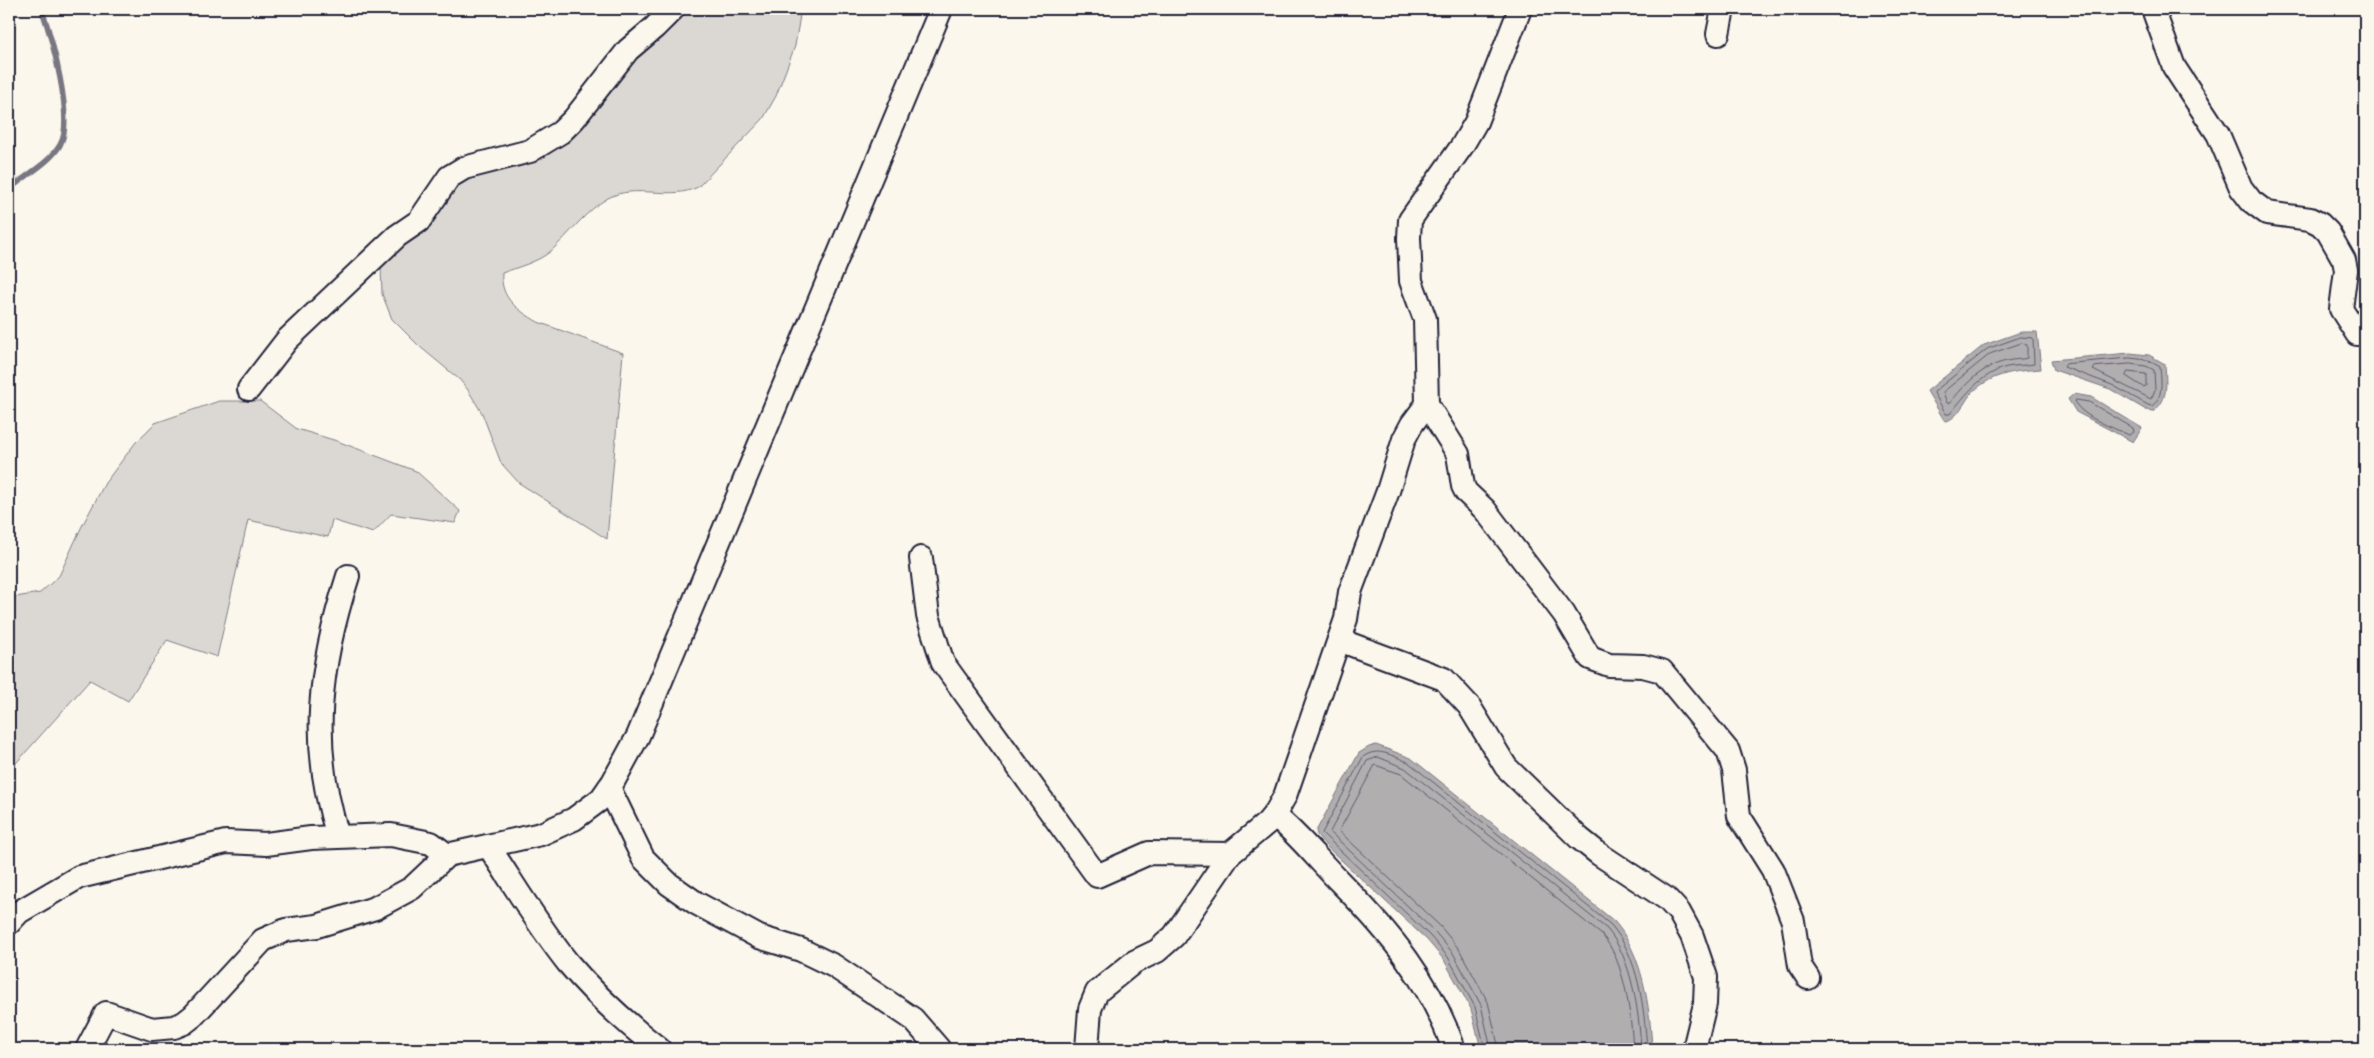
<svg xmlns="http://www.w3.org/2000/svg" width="2374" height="1058" viewBox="0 0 2374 1058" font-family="'Patrick Hand',sans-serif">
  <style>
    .green { fill: #dbd8d3; stroke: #7e7d87 }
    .water { fill: #b1aeb0; stroke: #787681 }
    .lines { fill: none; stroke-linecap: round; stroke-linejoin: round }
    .shore { stroke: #5b5a6a; stroke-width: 1 }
    .stream { stroke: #787681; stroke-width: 5.5 }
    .minor-casing { stroke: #22223b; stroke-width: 26 }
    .minor { stroke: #fbf7ec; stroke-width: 22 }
  </style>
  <rect width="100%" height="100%" fill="#fbf7ec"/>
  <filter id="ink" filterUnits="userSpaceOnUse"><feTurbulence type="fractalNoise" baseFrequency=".02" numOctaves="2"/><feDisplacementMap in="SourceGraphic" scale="10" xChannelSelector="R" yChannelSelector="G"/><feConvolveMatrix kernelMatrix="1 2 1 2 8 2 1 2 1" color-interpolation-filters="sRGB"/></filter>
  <g filter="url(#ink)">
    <g class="green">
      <path d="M681 9H801L795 46 776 96 763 119 698 187C670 201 636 183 608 198 585 211 570 234 551 251 538 262 518 267 502 273 500 299 518 310 538 322L623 353 607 539 519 483 501 463 482 413 468 390 460 380 419 346 392 319 382 294 381 267 463 178 526 160Z"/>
      <path d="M219 401H260L297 429 337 441 416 471 460 511 455 523 391 514 373 533 332 520 328 537 248 520 217 657 167 640 128 701 90 680 9 771V598L40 593 59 576 81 528 105 483 136 442 155 423Z"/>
    </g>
    <g class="water">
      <path d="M2021 332H2037L2041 369C2014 371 1989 374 1970 395 1964 403 1958 417 1947 421L1944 420 1927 391 1984 345Z"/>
      <path d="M2130 353 2149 355 2165 364C2166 383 2169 399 2154 411L2146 410 2110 389 2054 370 2051 360Z"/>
      <path d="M2074 394 2091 397 2142 428 2133 442 2076 412 2068 399Z"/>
      <path d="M1376 745 1411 758 1614 921C1643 954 1650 1007 1652 1049H1481L1471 1009 1444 960 1427 940 1326 846 1317 835 1316 831 1359 753 1369 747Z"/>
    </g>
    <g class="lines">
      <g class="shore">
        <path d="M2021 337 2033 338 2034 364C2025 366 2016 365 2007 367 1981 374 1966 394 1950 414H1946L1934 393 1935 391 1987 349Z"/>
        <path d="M2022 343 2027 345V358C2021 360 2014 359 2007 361 1982 366 1965 384 1950 403H1947L1943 392 1990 354Z"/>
        <path d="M2130 358 2148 360 2160 367C2161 380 2164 397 2152 406L2148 405 2112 385 2064 367 2066 364Z"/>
        <path d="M2130 364 2146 366 2154 370 2155 390 2151 399 2093 370 2095 367Z"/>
        <path d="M2128 372 2146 374V386L2143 387 2126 376Z"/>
        <path d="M2076 400 2089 402 2133 428 2134 432 2129 435C2112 427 2086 419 2075 403Z"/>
        <path d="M1485 1049 1475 1007 1448 957 1430 936 1322 833 1363 757C1378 746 1392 756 1408 762L1611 925C1639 957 1644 1008 1647 1049"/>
        <path d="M1491 1049 1481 1005 1453 953 1435 932 1330 832 1367 761 1378 757 1405 768 1607 929C1632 958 1639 1012 1641 1049"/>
        <path d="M1499 1049 1488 1002 1459 949 1440 926 1339 831 1375 765 1401 774 1602 935C1625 961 1631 1015 1633 1049"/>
      </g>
      <path class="stream" d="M9 190C25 175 49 164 60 145 75 120 51 36 42 10"/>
      <g class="minor-casing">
        <g id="minor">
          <path d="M2153 9 2174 67 2218 134 2241 188 2251 201 2267 213 2310 219 2320 224 2328 232 2344 260 2346 270 2341 309 2357 334H2365"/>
          <path d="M1718 34 1723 9"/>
          <path d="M249 389 287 340 397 236 419 221 449 177 464 168 530 151 561 132 574 119 628 50 655 27 673 9"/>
          <path d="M1427 404 1458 454 1463 486 1466 492 1485 510 1564 614 1590 658 1609 665 1643 666 1662 671 1728 751 1734 770 1739 816 1773 870 1793 921 1800 966 1808 978"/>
          <path d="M921 558 928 616 943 663 1097 876 1149 853 1230 854"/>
          <path d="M1339 640 1444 679 1469 706 1506 767 1579 838 1599 854 1667 899 1679 912 1692 936 1706 977 1705 1004 1694 1049"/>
          <path d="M609 788 643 858 669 884 696 903 759 937 801 950 834 966 913 1019 939 1049"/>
          <path d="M1274 815C1299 835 1318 860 1341 883 1391 934 1430 981 1454 1049"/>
          <path d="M338 836C309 745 319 666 348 576"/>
          <path d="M489 847C515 886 539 927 568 963 595 995 626 1023 659 1049"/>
          <path d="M9 923 19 912 79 877 226 842 266 844 311 838 391 835 431 843 447 855"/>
          <path d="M87 1049 106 1013 152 1029 174 1027 184 1023 193 1016 263 940 286 930 317 926 375 908 412 888 447 855 541 834 574 819 601 799 613 782 638 736 941 9"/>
          <path d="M1087 1049 1090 1009 1097 992 1134 962 1157 951 1174 936 1230 854 1267 823 1276 812 1285 796 1346 619 1350 592 1388 491 1404 439 1412 424 1427 404 1425 319 1411 281 1409 238 1410 220 1462 146 1476 122 1520 9"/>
        </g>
      </g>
      <use href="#minor" class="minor"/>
    </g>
  </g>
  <rect width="2374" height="1058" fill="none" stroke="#fbf7ec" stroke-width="30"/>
  <rect x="15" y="15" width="2344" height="1028" fill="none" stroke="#22223b" stroke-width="2" filter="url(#ink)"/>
</svg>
